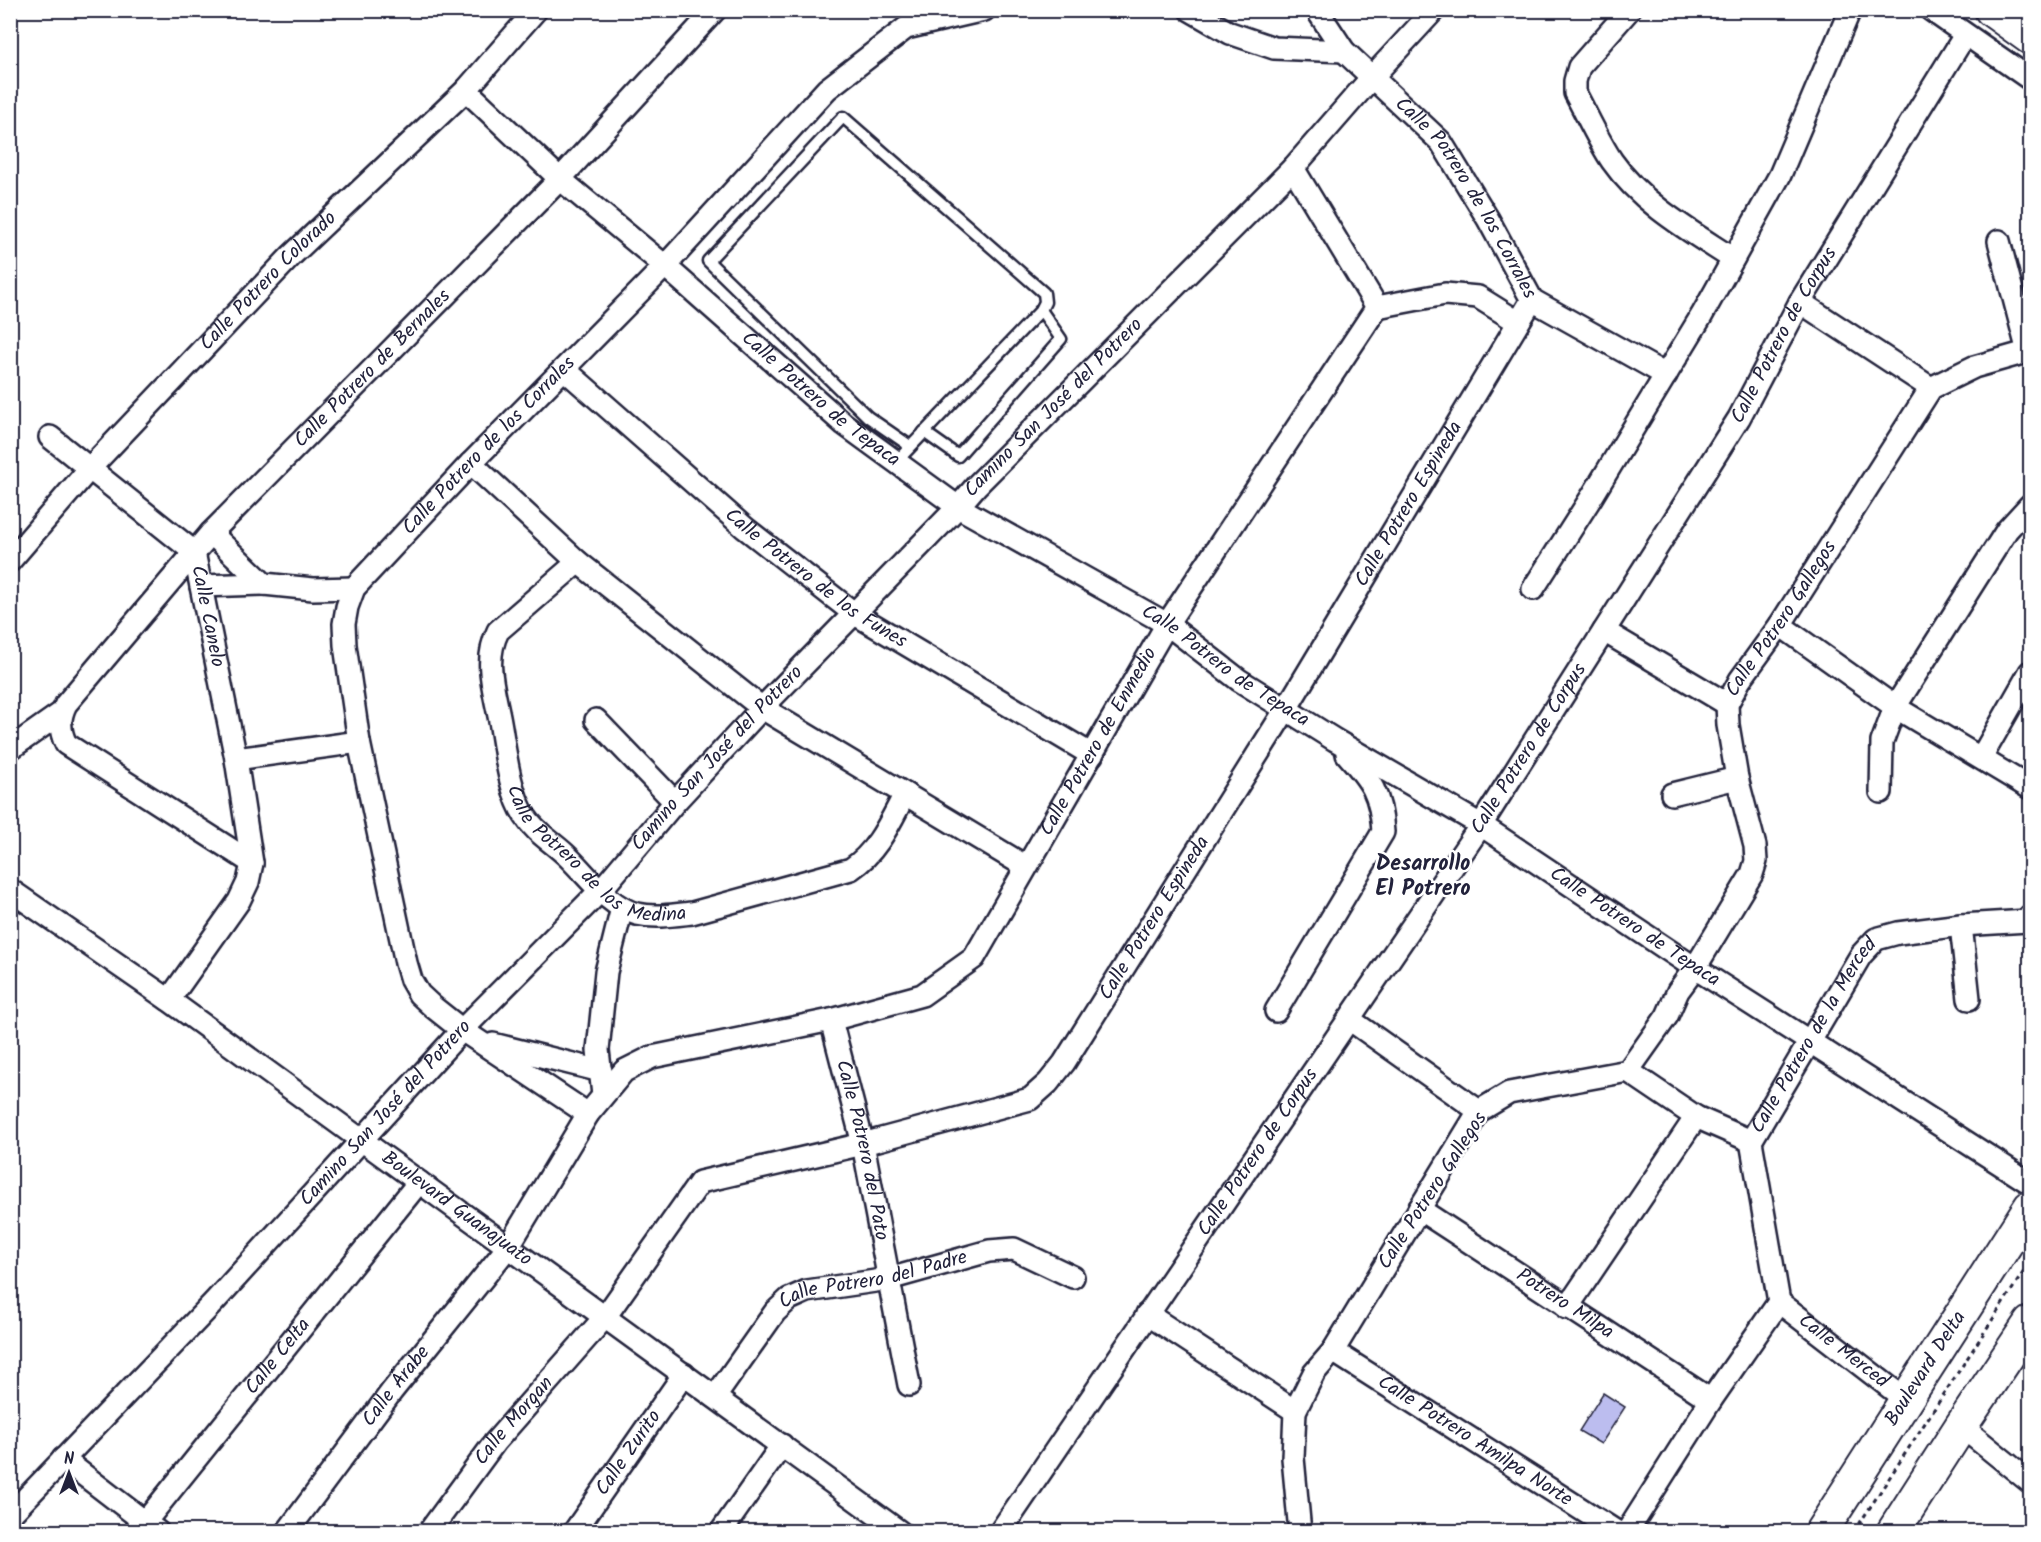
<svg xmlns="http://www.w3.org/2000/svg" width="2041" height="1542" viewBox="0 0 2041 1542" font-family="Kalam,sans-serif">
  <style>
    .building { fill: #bcbdef; stroke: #22223b; stroke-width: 1.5 }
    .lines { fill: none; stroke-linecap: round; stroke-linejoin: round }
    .service-casing { stroke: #22223b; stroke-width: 15 }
    .minor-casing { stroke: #22223b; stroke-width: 26 }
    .primary-casing { stroke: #22223b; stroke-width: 36 }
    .path { stroke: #22223b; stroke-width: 3; stroke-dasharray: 4.5 4.5; stroke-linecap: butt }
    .service { stroke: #fff; stroke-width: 10 }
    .minor { stroke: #fff; stroke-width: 21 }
    .primary { stroke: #fff; stroke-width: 32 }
    .labels { text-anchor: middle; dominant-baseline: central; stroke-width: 5; stroke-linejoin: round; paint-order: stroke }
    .street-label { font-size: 20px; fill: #22223b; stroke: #fff }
    .quarter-label { font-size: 22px; font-weight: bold; fill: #22223b; stroke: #fff }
  </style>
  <rect width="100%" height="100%" fill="#fff"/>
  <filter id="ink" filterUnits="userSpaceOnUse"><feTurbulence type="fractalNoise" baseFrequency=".0167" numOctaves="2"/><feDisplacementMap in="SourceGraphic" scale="12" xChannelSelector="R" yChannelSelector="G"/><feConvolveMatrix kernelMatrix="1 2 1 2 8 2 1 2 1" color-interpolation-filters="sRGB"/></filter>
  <g filter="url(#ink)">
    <path class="building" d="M1603 1393 1625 1407 1601 1444 1579 1431Z"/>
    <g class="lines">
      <g class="service-casing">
        <g id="service">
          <path d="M924 432 958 456 1061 339 1041 310"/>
          <path d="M896 462 1041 310 1045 302 1044 293 843 117 708 261 868 417 910 446"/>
        </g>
      </g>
      <g class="minor-casing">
        <g id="minor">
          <path d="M1190 10 1230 33 1274 48 1344 51"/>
          <path id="s1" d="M1317 10 1344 51 1441 142 1488 219 1532 300 1666 375"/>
          <path d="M1629 10 1579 67 1575 81V93C1587 115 1598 140 1612 161 1642 204 1690 231 1733 259"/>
          <path d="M1931 10 2030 79"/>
          <path id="s2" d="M466 90 560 179 665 266 844 424 958 507 1167 624 1239 680 1335 740 1481 825 1695 968 2030 1183"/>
          <path d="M1293 168 1377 307"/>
          <path d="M1999 241 2028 352"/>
          <path d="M1800 302 1931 388"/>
          <path d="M1377 307 1445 294 1478 297 1518 322"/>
          <path id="s3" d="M564 369 745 528 855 614 1092 755"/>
          <path id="s4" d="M50 437 194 552 236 759 252 863 248 882 239 901 169 1000"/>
          <path d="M471 463 578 562 762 708 1025 866"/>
          <path d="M211 533 264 584 313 589 354 588"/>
          <path id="s5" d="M10 561 90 468 291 256 466 90 536 10"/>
          <path id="s6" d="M578 562 498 631C484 659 493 686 499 716 505 746 508 790 525 816 535 832 551 841 565 854 586 873 608 907 637 914 655 918 674 915 692 913L851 869C878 851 890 822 905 794"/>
          <path d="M201 586 264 584"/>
          <path d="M1533 589 1591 498 1702 315 1780 175 1850 10"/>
          <path d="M1780 625 1895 707 2030 788"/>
          <path d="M1604 631 1727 704"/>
          <path d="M596 720 675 802"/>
          <path d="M10 749 61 713"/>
          <path d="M1981 758 2030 672"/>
          <path d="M236 759 359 742"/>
          <path d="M1881 792 1882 742 1895 707 2007 530 2030 505"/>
          <path d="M1672 794 1737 778"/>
          <path id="s7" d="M252 863 66 744C59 730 59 718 66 704L211 533 560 179 715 10"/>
          <path id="s8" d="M10 890 169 1000 900 1532"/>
          <path d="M1961 925 1969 999"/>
          <path d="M1276 1011 1383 832C1381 794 1371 781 1347 754"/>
          <path d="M1349 1019 1479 1111"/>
          <path id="s9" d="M831 1020 863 1144 909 1385"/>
          <path d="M493 1044 601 1071"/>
          <path d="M1628 1071 1696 1117 1751 1141"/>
          <path d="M603 1095 598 1050 606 972 622 908"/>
          <path id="s10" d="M588 1114 462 1030 433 1007 419 994 411 980 406 963 359 742 345 645 344 624 347 607 354 588 471 463 665 266 827 89 906 28 984 10"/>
          <path id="s11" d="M1419 1209 1711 1400"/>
          <path id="s12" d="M1779 1302 1906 1400"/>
          <path d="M1567 1308 1696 1117"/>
          <path d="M1147 1314 1295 1411"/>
          <path id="s13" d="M1333 1351 1617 1532"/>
          <path id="s14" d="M715 1397 775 1312 789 1299 807 1291 889 1279 989 1251 1014 1249 1073 1277"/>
          <path d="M1961 1426 2030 1482"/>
          <path d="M63 1459 158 1532"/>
          <path id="s15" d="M10 1515 214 1302 462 1030 601 890 675 802 762 708 958 507 977 485 1293 168 1373 76 1434 10"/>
          <path id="s16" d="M137 1532 419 1182"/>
          <path id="s17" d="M287 1532 392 1391 508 1247 588 1114 624 1071 652 1057 831 1020 922 995 974 958 1167 624 1377 307"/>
          <path id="s18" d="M429 1532 495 1442 605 1317 700 1182 863 1144 1030 1099 1048 1083 1064 1063 1286 709 1532 300"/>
          <path id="s19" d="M574 1532 684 1374"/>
          <path d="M721 1532 782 1445"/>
          <path id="s20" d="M1000 1532 1481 825 1739 418 1800 302 1965 35"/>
          <path id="s21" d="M1300 1532 1293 1458 1295 1411 1314 1373 1333 1351 1479 1111 1509 1093 1628 1071 1667 1016 1678 991 1695 968 1752 874 1756 861 1755 846 1737 778 1728 725 1727 704 1740 680 1780 625 1931 388 1974 367 2030 351"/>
          <path id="s22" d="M1627 1532 1711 1400 1779 1302 1751 1141 1861 955 1876 939 1898 933 1961 925 2028 921 2030 916"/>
        </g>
      </g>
      <g class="primary-casing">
        <g id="primary">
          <path d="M1991 10 2030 38"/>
          <path id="s23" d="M1821 1532 2030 1207"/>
          <path d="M1893 1532 1961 1426 2030 1323"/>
        </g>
      </g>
      <path class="path" d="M1854 1532 2030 1262"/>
      <use href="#service" class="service"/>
      <use href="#minor" class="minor"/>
      <use href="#primary" class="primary"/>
    </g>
  </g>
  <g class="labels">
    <g class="street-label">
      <text stroke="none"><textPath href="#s1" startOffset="242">Calle Potrero de los Corrales</textPath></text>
      <text stroke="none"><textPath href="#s5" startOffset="381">Calle Potrero Colorado</textPath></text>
      <text stroke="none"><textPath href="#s20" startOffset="1431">Calle Potrero de Corpus</textPath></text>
      <text stroke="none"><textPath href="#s7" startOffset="717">Calle Potrero de Bernales</textPath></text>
      <text stroke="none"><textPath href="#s2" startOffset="471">Calle Potrero de Tepaca</textPath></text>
      <text stroke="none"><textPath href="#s15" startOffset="1522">Camino San José del Potrero</textPath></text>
      <text stroke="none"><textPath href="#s10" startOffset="820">Calle Potrero de los Corrales</textPath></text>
      <text stroke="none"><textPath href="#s18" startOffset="1490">Calle Potrero Espineda</textPath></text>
      <text stroke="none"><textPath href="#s3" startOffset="328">Calle Potrero de los Funes</textPath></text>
      <text stroke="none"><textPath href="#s4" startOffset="250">Calle Canelo</textPath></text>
      <text stroke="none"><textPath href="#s21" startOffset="1138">Calle Potrero Gallegos</textPath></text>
      <text stroke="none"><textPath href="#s2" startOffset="957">Calle Potrero de Tepaca</textPath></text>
      <text stroke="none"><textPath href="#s17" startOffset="1194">Calle Potrero de Enmedio</textPath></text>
      <text stroke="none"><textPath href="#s20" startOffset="945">Calle Potrero de Corpus</textPath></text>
      <text stroke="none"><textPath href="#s15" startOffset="1036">Camino San José del Potrero</textPath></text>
      <text stroke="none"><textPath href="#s6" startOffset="380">Calle Potrero de los Medina</textPath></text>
      <text stroke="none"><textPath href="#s18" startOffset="1004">Calle Potrero Espineda</textPath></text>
      <text stroke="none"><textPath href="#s2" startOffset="1443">Calle Potrero de Tepaca</textPath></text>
      <text stroke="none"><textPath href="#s22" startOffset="562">Calle Potrero de la Merced</textPath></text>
      <text stroke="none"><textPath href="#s15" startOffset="550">Camino San José del Potrero</textPath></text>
      <text stroke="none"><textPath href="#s9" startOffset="134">Calle Potrero del Pato</textPath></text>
      <text stroke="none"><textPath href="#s20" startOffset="459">Calle Potrero de Corpus</textPath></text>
      <text transform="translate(1433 1191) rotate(-57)">Calle Potrero Gallegos</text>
      <text stroke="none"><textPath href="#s8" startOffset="549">Boulevard Guanajuato</textPath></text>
      <text stroke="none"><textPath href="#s14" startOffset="210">Calle Potrero del Padre</textPath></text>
      <text stroke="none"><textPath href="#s11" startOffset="174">Potrero Milpa</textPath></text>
      <text stroke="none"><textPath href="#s12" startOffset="81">Calle Merced</textPath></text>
      <text stroke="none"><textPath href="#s16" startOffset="225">Calle Celta</textPath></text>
      <text stroke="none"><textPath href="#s23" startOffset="194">Boulevard Delta</textPath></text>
      <text stroke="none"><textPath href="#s17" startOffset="182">Calle Árabe</textPath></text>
      <text stroke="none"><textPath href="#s18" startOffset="140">Calle Morgan</textPath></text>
      <text stroke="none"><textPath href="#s13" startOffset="168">Calle Potrero Amilpa Norte</textPath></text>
      <text stroke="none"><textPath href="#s19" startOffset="96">Calle Zurito</textPath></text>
    </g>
    <g class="quarter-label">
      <text x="1423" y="864">Desarrollo<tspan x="1423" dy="25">El Potrero</tspan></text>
    </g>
  </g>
  <rect width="2041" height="1542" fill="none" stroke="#fff" stroke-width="36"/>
  <rect x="18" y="18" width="2005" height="1506" fill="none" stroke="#22223b" stroke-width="2" filter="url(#ink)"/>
  <g transform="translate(69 1473)" stroke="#ffffff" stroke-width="4.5" paint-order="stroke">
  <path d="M0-4.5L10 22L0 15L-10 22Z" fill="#22223b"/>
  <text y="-9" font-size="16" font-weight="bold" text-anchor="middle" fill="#22223b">N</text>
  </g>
</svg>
